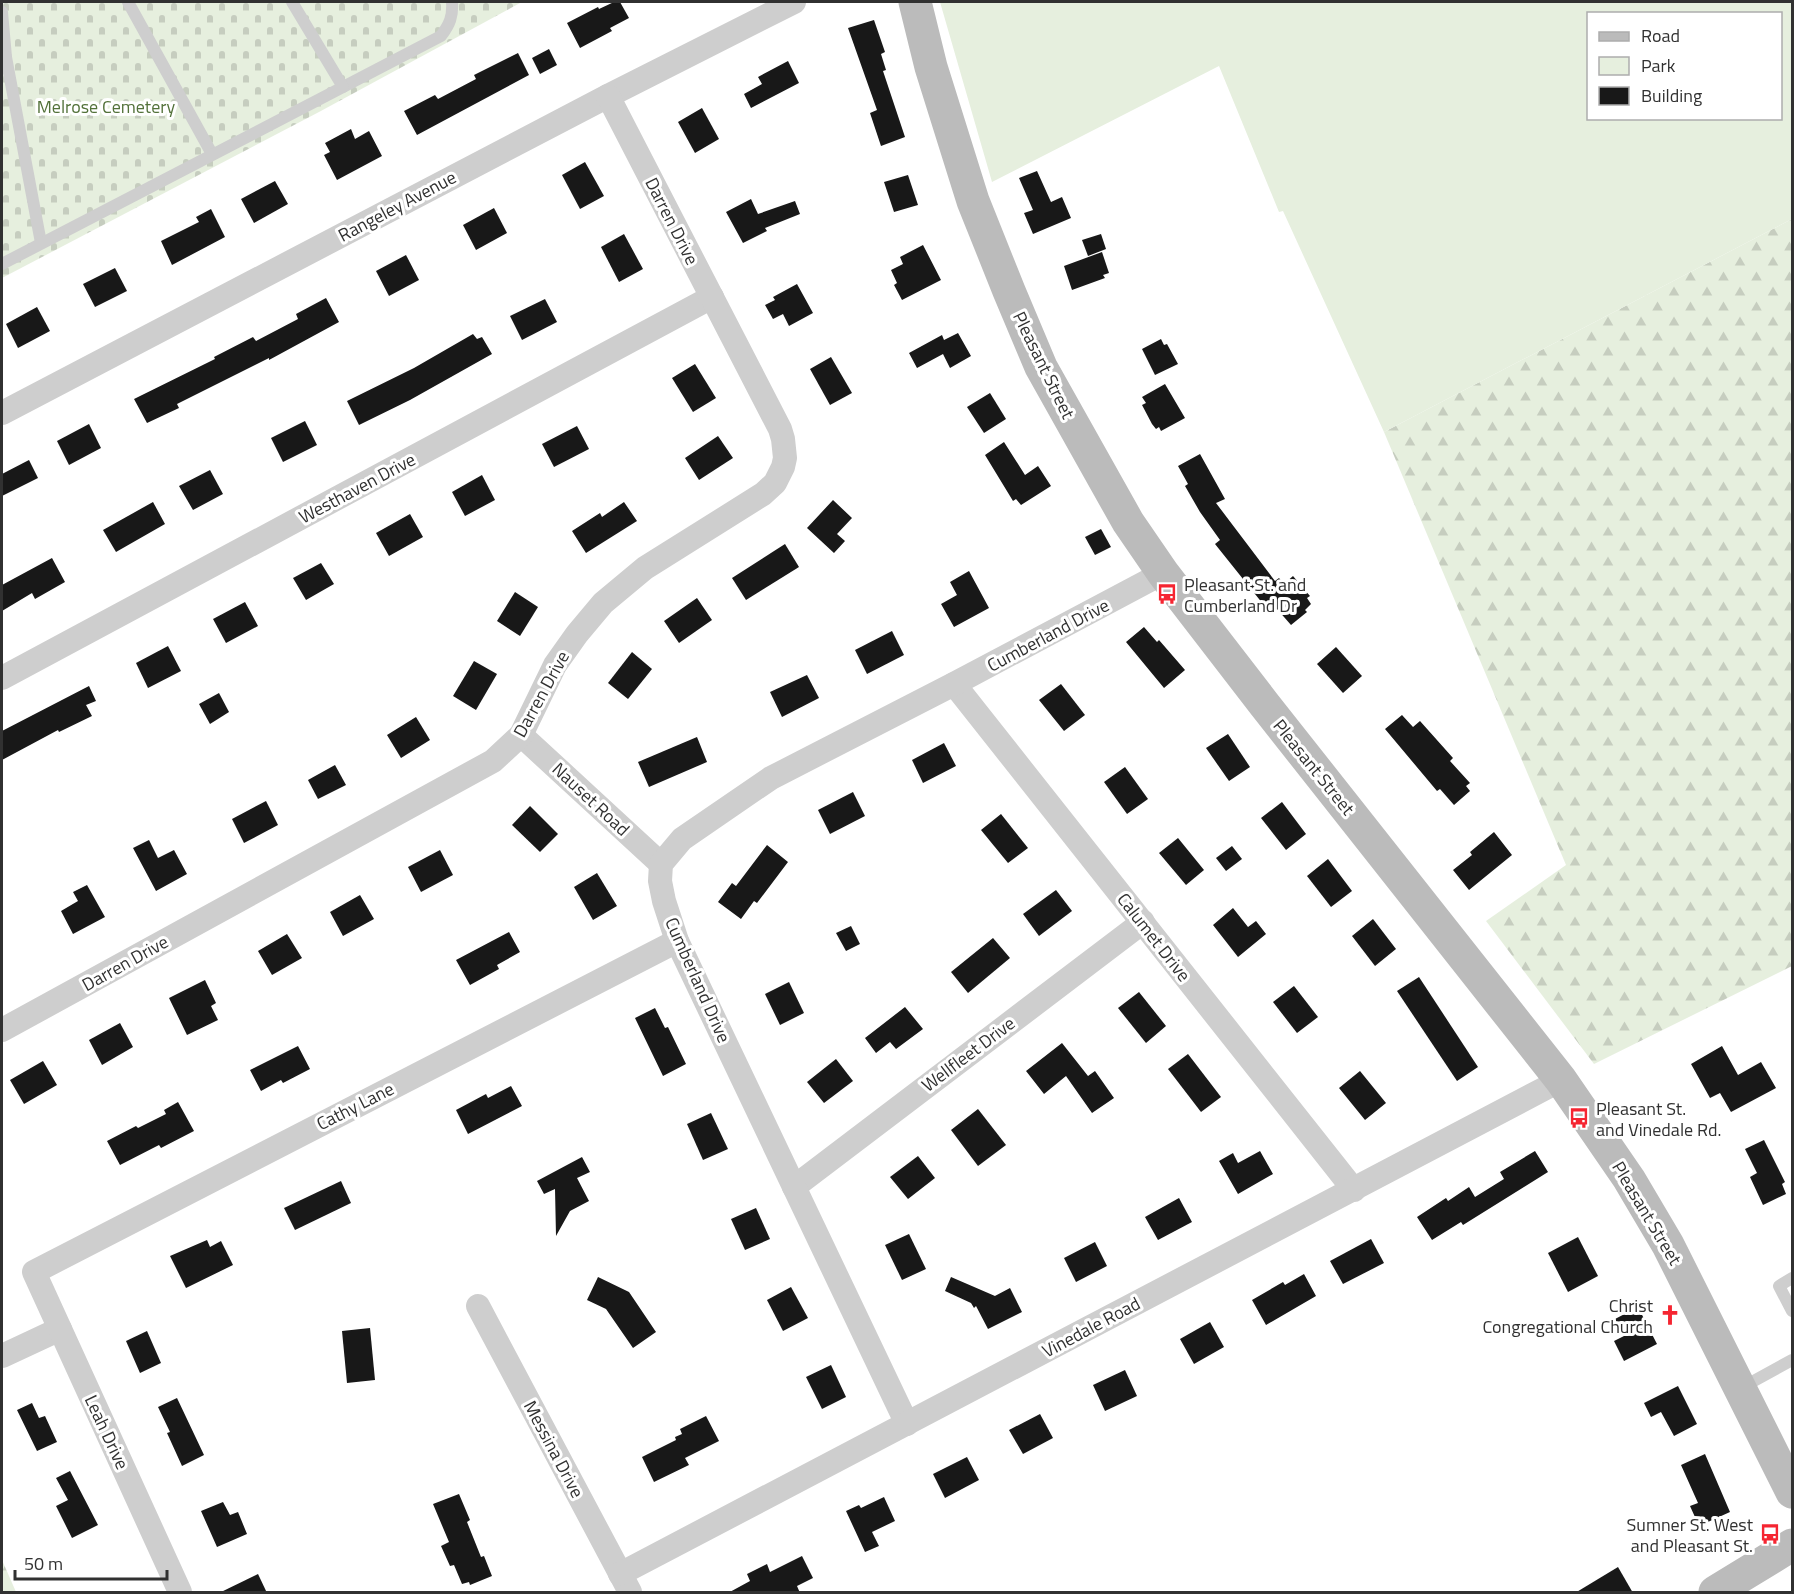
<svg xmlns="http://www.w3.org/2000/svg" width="1794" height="1594" viewBox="0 0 1794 1594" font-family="'Titillium Web',sans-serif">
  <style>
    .forest { fill: url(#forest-firs) }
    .cemetery { fill: url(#cemetery-stones) }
    .green { fill: #e6efde; fill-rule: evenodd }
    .building { fill: #181818 }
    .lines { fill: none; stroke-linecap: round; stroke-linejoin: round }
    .lane { stroke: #cecece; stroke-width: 12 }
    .street { stroke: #cecece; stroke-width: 24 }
    .secondary { stroke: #bbb; stroke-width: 33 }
    .labels { text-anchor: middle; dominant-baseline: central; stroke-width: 6; stroke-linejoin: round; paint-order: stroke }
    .park-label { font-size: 18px; fill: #527139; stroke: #fff }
    .street-label { font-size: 18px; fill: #313131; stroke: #fff }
    .poi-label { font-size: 18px; fill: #313131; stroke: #fff; text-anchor: start }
  </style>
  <defs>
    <pattern id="forest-firs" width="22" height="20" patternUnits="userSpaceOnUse" patternTransform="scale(1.5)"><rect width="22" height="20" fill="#e6efde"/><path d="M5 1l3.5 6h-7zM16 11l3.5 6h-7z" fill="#c6cdbf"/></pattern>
    <pattern id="cemetery-stones" width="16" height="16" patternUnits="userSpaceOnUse" patternTransform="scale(1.5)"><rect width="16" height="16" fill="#e6efde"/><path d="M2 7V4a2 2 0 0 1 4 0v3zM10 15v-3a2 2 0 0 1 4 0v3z" fill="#c6cdbf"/></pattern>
  </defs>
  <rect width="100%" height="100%" fill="#fff"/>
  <g class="forest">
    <path d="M1792 219V966L1594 1064 1486 921 1566 865 1384 432Z"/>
    <path d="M2 1560 16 1592H2Z"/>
  </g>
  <path class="cemetery" d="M2 2H522L319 112 2 278Z"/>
  <path class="green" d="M940 2H1792V219L1384 432 1283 211 1279 212 1219 66 992 182ZM1588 14H1780V118H1588Z"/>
  <g class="building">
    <path d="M614 2H620L629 18 610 28 612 31 580 48 567 23 598 7 599 9Z"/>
    <path d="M874 20 885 52 881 54 886 70 883 71 905 137 881 146 870 113 877 110 848 28Z"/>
    <path d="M549 49 557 65 540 74 532 58Z"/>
    <path d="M518 53 529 75 417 135 404 111 435 95 438 99 476 79 474 75Z"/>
    <path d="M788 61 799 83 751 108 744 94 762 84 758 77Z"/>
    <path d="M702 108 719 139 695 153 678 122Z"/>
    <path d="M351 129 355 139 369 131 382 156 337 180 324 155 330 152 325 143Z"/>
    <path d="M585 162 604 196 580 209 562 175Z"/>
    <path d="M1037 171 1051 202 1062 197 1071 218 1033 234 1024 213 1033 210 1019 178Z"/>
    <path d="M908 175 918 205 894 212 884 182Z"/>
    <path d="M275 181 288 204 254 223 241 199Z"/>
    <path d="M751 199 758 214 795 201 800 214 765 228 767 231 743 243 726 212Z"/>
    <path d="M494 208 507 233 476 250 463 225Z"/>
    <path d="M211 209 225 237 172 265 161 241 199 222 196 217Z"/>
    <path d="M624 234 643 269 619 282 601 247Z"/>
    <path d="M1101 234 1106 249 1088 256 1082 240Z"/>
    <path d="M923 245 941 280 902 300 894 285 897 283 891 270 903 264 900 257Z"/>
    <path d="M1102 252 1109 273 1103 275 1105 278 1072 290 1064 266Z"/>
    <path d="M406 255 419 280 389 296 376 271Z"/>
    <path d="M115 268 127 291 95 307 83 284Z"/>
    <path d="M797 284 813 313 789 326 783 314 773 319 765 305 775 300 773 297Z"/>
    <path d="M326 298 339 322 269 360V358L177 404 179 408 147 423 134 399 215 359 214 357 253 337 256 341 298 319 296 314Z"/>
    <path d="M545 299 557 322 522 340 510 316Z"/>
    <path d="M37 307 50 331 18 348 6 324Z"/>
    <path d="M958 333 971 356 950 368 943 354 917 368 909 353 942 335 944 340Z"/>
    <path d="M473 334 477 339 482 337 492 354 410 400 359 425 347 401 414 368Z"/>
    <path d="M1161 339 1164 345 1167 344 1178 364 1155 375 1142 349Z"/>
    <path d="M831 357 852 393 830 405 810 369Z"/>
    <path d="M695 364 716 398 693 412 672 378Z"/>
    <path d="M1165 384 1185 418 1161 431 1159 427 1156 429 1152 424 1142 405 1146 403 1142 397Z"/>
    <path d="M990 393 1006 419 984 433 967 407Z"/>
    <path d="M305 421 317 445 283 462 271 438Z"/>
    <path d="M89 424 101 448 69 465 57 441Z"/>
    <path d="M577 426 589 449 554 467 542 444Z"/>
    <path d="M718 436 733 458 699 480 685 458Z"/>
    <path d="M1004 442 1025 475 1038 466 1051 486 1021 505 1016 499 1013 501 985 455Z"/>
    <path d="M1200 454 1225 499 1216 503 1275 581 1279 578 1284 584 1293 576 1310 596 1307 598 1311 604 1305 610 1307 612 1291 625 1277 609 1271 614 1215 544 1220 540 1200 512 1185 486 1188 484 1178 466Z"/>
    <path d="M29 460 38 478 2 496V474Z"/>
    <path d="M210 470 223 494 193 510 179 486Z"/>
    <path d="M482 475 495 500 465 516 452 492Z"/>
    <path d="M833 500 852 518 837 534 845 541 834 553 807 528Z"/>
    <path d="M153 502 165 524 116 552 103 530Z"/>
    <path d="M624 502 637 521 586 553 572 531 600 513 602 517Z"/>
    <path d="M410 514 423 537 389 556 376 533Z"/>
    <path d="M1101 529 1111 547 1095 555 1085 537Z"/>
    <path d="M785 544 799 567 746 600 732 578Z"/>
    <path d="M52 558 65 582 35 599 32 593 2 611V585Z"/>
    <path d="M321 563 334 584 306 600 293 578Z"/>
    <path d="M969 571 989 608 954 627 941 604 957 595 950 582Z"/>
    <path d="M515 592 538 607 520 636 497 621Z"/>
    <path d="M697 598 712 620 679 643 664 621Z"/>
    <path d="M245 602 258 626 226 643 213 619Z"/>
    <path d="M1144 627 1157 642 1159 640 1185 670 1164 688 1126 642Z"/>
    <path d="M892 631 904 655 867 674 855 650Z"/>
    <path d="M168 646 181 671 148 688 136 663Z"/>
    <path d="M1336 647 1362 676 1343 693 1317 664Z"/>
    <path d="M632 652 652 669 628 699 608 683Z"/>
    <path d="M474 661 497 674 476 710 453 696Z"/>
    <path d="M807 675 819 698 782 717 770 692Z"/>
    <path d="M1061 684 1085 715 1064 731 1039 700Z"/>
    <path d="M89 686 96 701 86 705 92 716 59 732 58 730 2 760V731Z"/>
    <path d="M219 693 229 712 210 724 199 704Z"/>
    <path d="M1402 715 1413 727 1420 721 1453 758 1450 761 1470 783 1466 786 1470 791 1454 805 1440 789 1437 791 1385 729Z"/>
    <path d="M416 717 430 740 401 758 387 735Z"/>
    <path d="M1228 734 1250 767 1229 781 1206 748Z"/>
    <path d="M697 737 707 762 649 787 638 762Z"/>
    <path d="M944 743 956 766 923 783 912 760Z"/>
    <path d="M335 765 346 785 318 799 308 780Z"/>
    <path d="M1125 767 1148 799 1127 814 1104 782Z"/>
    <path d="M853 792 865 816 830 834 818 810Z"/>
    <path d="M266 801 278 825 244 843 232 819Z"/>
    <path d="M1282 802 1306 834 1286 850 1261 818Z"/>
    <path d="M530 806 558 834 540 852 512 825Z"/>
    <path d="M1001 814 1028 848 1008 863 981 830Z"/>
    <path d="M1494 832 1512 855 1469 890 1453 870 1472 855 1470 852Z"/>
    <path d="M1178 838 1204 870 1186 885 1159 853Z"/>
    <path d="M149 840 158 858 174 850 187 874 156 891 133 848Z"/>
    <path d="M767 845 788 862 757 903 754 901 741 919 718 902 732 883 736 886Z"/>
    <path d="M1232 846 1242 859 1226 871 1216 858Z"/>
    <path d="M440 850 453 875 421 892 408 867Z"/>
    <path d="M1328 859 1352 891 1331 907 1307 876Z"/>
    <path d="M597 873 617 906 593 920 574 887Z"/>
    <path d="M87 885 105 917 73 934 61 911 78 901 73 892Z"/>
    <path d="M1056 890 1072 911 1039 936 1023 914Z"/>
    <path d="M360 895 374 919 343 936 330 912Z"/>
    <path d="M1233 908 1248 927 1256 921 1266 934 1238 957 1213 925Z"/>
    <path d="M1373 919 1396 949 1375 966 1352 936Z"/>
    <path d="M851 926 860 944 846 951 836 933Z"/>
    <path d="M509 932 520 952 497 965 499 969 470 985 456 960Z"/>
    <path d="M287 934 302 958 272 975 258 951Z"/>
    <path d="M993 938 1010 958 968 993 951 972Z"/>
    <path d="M1419 977 1478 1067 1457 1081 1397 991Z"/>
    <path d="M205 980 216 1003 211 1006 218 1020 187 1035 169 998Z"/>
    <path d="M789 982 804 1013 780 1025 765 994Z"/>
    <path d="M1294 986 1318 1017 1297 1033 1273 1002Z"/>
    <path d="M1139 992 1166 1026 1146 1043 1118 1008Z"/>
    <path d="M905 1007 923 1029 896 1049 890 1042 876 1053 865 1038Z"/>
    <path d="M655 1008 665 1028 668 1027 686 1064 663 1076 635 1018Z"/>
    <path d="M120 1023 133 1047 102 1065 89 1040Z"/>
    <path d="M1062 1043 1088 1076 1095 1071 1114 1098 1092 1113 1066 1076 1044 1094 1026 1071Z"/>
    <path d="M298 1046 310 1069 283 1083 281 1080 261 1091 250 1070Z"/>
    <path d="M1722 1046 1738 1075 1761 1062 1776 1088 1731 1112 1720 1093 1710 1098 1691 1064Z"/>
    <path d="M1188 1054 1221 1097 1201 1112 1168 1069Z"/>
    <path d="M836 1059 853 1081 824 1103 807 1082Z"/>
    <path d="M43 1061 57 1085 24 1104 10 1080Z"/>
    <path d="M1360 1071 1386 1103 1365 1120 1339 1088Z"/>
    <path d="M511 1086 522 1106 468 1134 456 1110 486 1094 488 1098Z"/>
    <path d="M178 1102 194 1131 161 1148 159 1145 120 1165 107 1141 136 1126 138 1128 166 1114 164 1110Z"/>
    <path d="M978 1109 1006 1145 978 1166 951 1130Z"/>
    <path d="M711 1113 728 1149 703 1160 687 1124Z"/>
    <path d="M1764 1140 1785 1182 1782 1184 1786 1194 1763 1205 1750 1177 1757 1173 1745 1149Z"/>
    <path d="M1260 1151 1273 1174 1238 1194 1219 1161 1233 1153 1238 1163Z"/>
    <path d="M1535 1151 1548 1172 1463 1225 1461 1222 1432 1240 1417 1217 1446 1198 1448 1201 1469 1187 1475 1197 1504 1179 1500 1172Z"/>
    <path d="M918 1156 935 1178 908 1199 890 1177Z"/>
    <path d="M582 1157 590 1172 577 1178 589 1201 570 1211 556 1236 555 1189 544 1194 537 1181Z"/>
    <path d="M341 1181 351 1203 295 1230 284 1208Z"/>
    <path d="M1179 1198 1192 1222 1158 1240 1145 1217Z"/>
    <path d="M756 1208 770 1239 745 1250 731 1219Z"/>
    <path d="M909 1234 926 1269 902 1280 885 1245Z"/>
    <path d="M1578 1237 1598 1276 1568 1292 1548 1253Z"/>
    <path d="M1371 1239 1384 1263 1343 1284 1330 1261Z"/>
    <path d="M207 1240 210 1247 221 1241 233 1265 186 1288 170 1256Z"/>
    <path d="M1095 1242 1107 1266 1076 1282 1064 1258Z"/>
    <path d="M1304 1274 1316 1296 1266 1325 1252 1300 1283 1282 1285 1285Z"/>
    <path d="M598 1277 629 1292 656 1332 633 1348 606 1309 587 1300Z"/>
    <path d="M951 1277 995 1296 993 1297 1010 1288 1022 1312 988 1329 976 1306 974 1308 971 1303 945 1291Z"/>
    <path d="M791 1287 808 1318 783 1331 767 1300Z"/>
    <path d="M1638 1307 1657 1344 1624 1361 1614 1341 1624 1336 1615 1319Z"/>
    <path d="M1210 1322 1224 1347 1194 1364 1180 1339Z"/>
    <path d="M370 1328 375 1380 347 1383 342 1331Z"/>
    <path d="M147 1331 161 1363 140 1373 126 1341Z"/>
    <path d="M831 1365 846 1397 822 1409 806 1377Z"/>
    <path d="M1125 1370 1137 1396 1105 1411 1093 1385Z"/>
    <path d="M1678 1386 1697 1424 1674 1436 1661 1412 1651 1417 1644 1403Z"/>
    <path d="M177 1398 204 1455 182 1466 167 1433 170 1432 158 1407Z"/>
    <path d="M32 1403 39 1418 45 1416 57 1442 37 1451 17 1410Z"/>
    <path d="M1040 1414 1053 1438 1023 1454 1009 1430Z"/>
    <path d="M706 1416 719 1441 685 1458 689 1465 654 1482 642 1457 676 1440 675 1437 682 1434 680 1429Z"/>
    <path d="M1705 1454 1730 1512 1699 1526 1690 1506 1698 1503 1681 1465Z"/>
    <path d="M967 1457 979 1480 945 1498 933 1474Z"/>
    <path d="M70 1471 98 1525 72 1538 56 1506 68 1500 56 1478Z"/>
    <path d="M459 1494 470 1520 467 1522 481 1557 484 1556 492 1576 470 1585 469 1582 462 1584 454 1565 450 1566 441 1546 449 1542 433 1504Z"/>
    <path d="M884 1497 895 1521 872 1532 879 1546 865 1552 846 1511 859 1505 861 1508Z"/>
    <path d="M223 1502 230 1515 238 1512 247 1534 217 1547 201 1511Z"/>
    <path d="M802 1556 813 1578 797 1586 800 1593H728L750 1581 747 1574 767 1564 770 1572Z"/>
    <path d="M1618 1567 1633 1593H1575Z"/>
    <path d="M258 1574 267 1593H219Z"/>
  </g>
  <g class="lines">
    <g class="lane">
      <path d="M128 2 212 154"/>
      <path d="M2 12 6 57"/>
      <path d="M2 56 6 57 41 243"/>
      <path d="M343 87 441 36C450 24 453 16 452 2"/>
      <path d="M2 264 343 87 292 2"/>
      <path d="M1792 1278 1779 1286 1792 1311"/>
      <path d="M1741 1388 1792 1360"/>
    </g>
    <g class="street">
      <path d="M2 413 608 96 794 2"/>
      <path d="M2 678 712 297"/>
      <path d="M954 684 1354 1190"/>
      <path d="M521 735 661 864"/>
      <path d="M2 1030 493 761 521 735 555 665 577 634 603 603 645 568 763 494 775 483 783 467 785 458 783 439 780 429 608 96"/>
      <path d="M794 1187 1143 922"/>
      <path d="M478 1306 630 1592"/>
      <path d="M2 1356 60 1329"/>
      <path d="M907 1424 677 941 664 901 660 881 661 864 682 839 771 778 954 684 1163 573"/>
      <path d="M620 1574 1561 1080"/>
      <path d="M180 1592 34 1272 677 941"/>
    </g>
    <g class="secondary">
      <path d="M915 2 931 67 973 201 1009 291 1041 367 1128 522 1163 573 1264 704 1561 1080 1629 1179 1668 1245 1792 1492"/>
      <path d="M1715 1592 1792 1545"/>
    </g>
  </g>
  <defs>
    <g id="bus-bare" transform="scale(1.62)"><path d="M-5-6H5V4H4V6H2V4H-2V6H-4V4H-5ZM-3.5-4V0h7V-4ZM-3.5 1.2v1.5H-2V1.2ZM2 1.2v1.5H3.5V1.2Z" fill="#f52531" stroke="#fff" stroke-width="2.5" paint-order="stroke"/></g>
    <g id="church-bare" transform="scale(1.62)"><path d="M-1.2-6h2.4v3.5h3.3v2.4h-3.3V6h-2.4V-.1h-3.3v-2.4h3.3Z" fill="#f52531" stroke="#fff" stroke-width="2.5" paint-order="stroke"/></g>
  </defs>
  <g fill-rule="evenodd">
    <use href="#bus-bare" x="1167" y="594"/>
    <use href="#bus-bare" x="1579" y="1118"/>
    <use href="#church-bare" x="1670" y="1315"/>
    <use href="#bus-bare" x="1770" y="1534"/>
  </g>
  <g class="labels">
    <g class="park-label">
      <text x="106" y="106">Melrose Cemetery</text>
    </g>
    <g class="street-label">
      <text transform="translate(397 206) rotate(-28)">Rangeley Avenue</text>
      <text transform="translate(672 221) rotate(63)">Darren Drive</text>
      <text transform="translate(1044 365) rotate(64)">Pleasant Street</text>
      <text transform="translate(357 488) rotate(-28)">Westhaven Drive</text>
      <text transform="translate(1048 635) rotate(-28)">Cumberland Drive</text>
      <text transform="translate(541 694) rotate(-61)">Darren Drive</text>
      <text transform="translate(1314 767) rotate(51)">Pleasant Street</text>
      <text transform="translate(591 799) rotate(43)">Nauset Road</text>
      <text transform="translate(1154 937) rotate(52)">Calumet Drive</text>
      <text transform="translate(125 963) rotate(-29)">Darren Drive</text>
      <text transform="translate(698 980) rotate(66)">Cumberland Drive</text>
      <text transform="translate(968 1054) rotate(-37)">Wellfleet Drive</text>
      <text transform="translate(355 1106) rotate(-27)">Cathy Lane</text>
      <text transform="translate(1647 1213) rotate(59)">Pleasant Street</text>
      <text transform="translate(1091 1327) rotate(-28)">Vinedale Road</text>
      <text transform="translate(107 1432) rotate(65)">Leah Drive</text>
      <text transform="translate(554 1449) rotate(62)">Messina Drive</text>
    </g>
    <g class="poi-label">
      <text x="1184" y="584">Pleasant St. and<tspan x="1184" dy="21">Cumberland Dr</tspan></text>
      <text x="1596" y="1108">Pleasant St.<tspan x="1596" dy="21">and Vinedale Rd.</tspan></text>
      <text x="1653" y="1305" text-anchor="end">Christ<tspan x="1653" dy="21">Congregational Church</tspan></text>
      <text x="1753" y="1524" text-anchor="end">Sumner St. West<tspan x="1753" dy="21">and Pleasant St.</tspan></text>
    </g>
  </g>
  <rect width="1794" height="1594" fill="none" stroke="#313131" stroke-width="6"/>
  <rect x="1587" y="12" width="195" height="108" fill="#ffffff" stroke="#adadad" stroke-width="1.5"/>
  <rect x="1599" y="32" width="30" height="9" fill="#bbbbbb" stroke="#adadad" stroke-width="1.5"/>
  <text x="1641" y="42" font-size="18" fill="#313131">Road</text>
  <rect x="1599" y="57" width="30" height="18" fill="#e6efde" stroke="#adadad" stroke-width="1.5"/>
  <text x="1641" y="72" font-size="18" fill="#313131">Park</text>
  <rect x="1599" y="87" width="30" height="18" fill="#181818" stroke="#adadad" stroke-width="1.5"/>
  <text x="1641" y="102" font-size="18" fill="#313131">Building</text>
  <path d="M15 1570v9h152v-9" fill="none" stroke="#313131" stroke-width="3"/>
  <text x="24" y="1570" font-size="18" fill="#313131" stroke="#ffffff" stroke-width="4.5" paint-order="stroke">50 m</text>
</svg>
